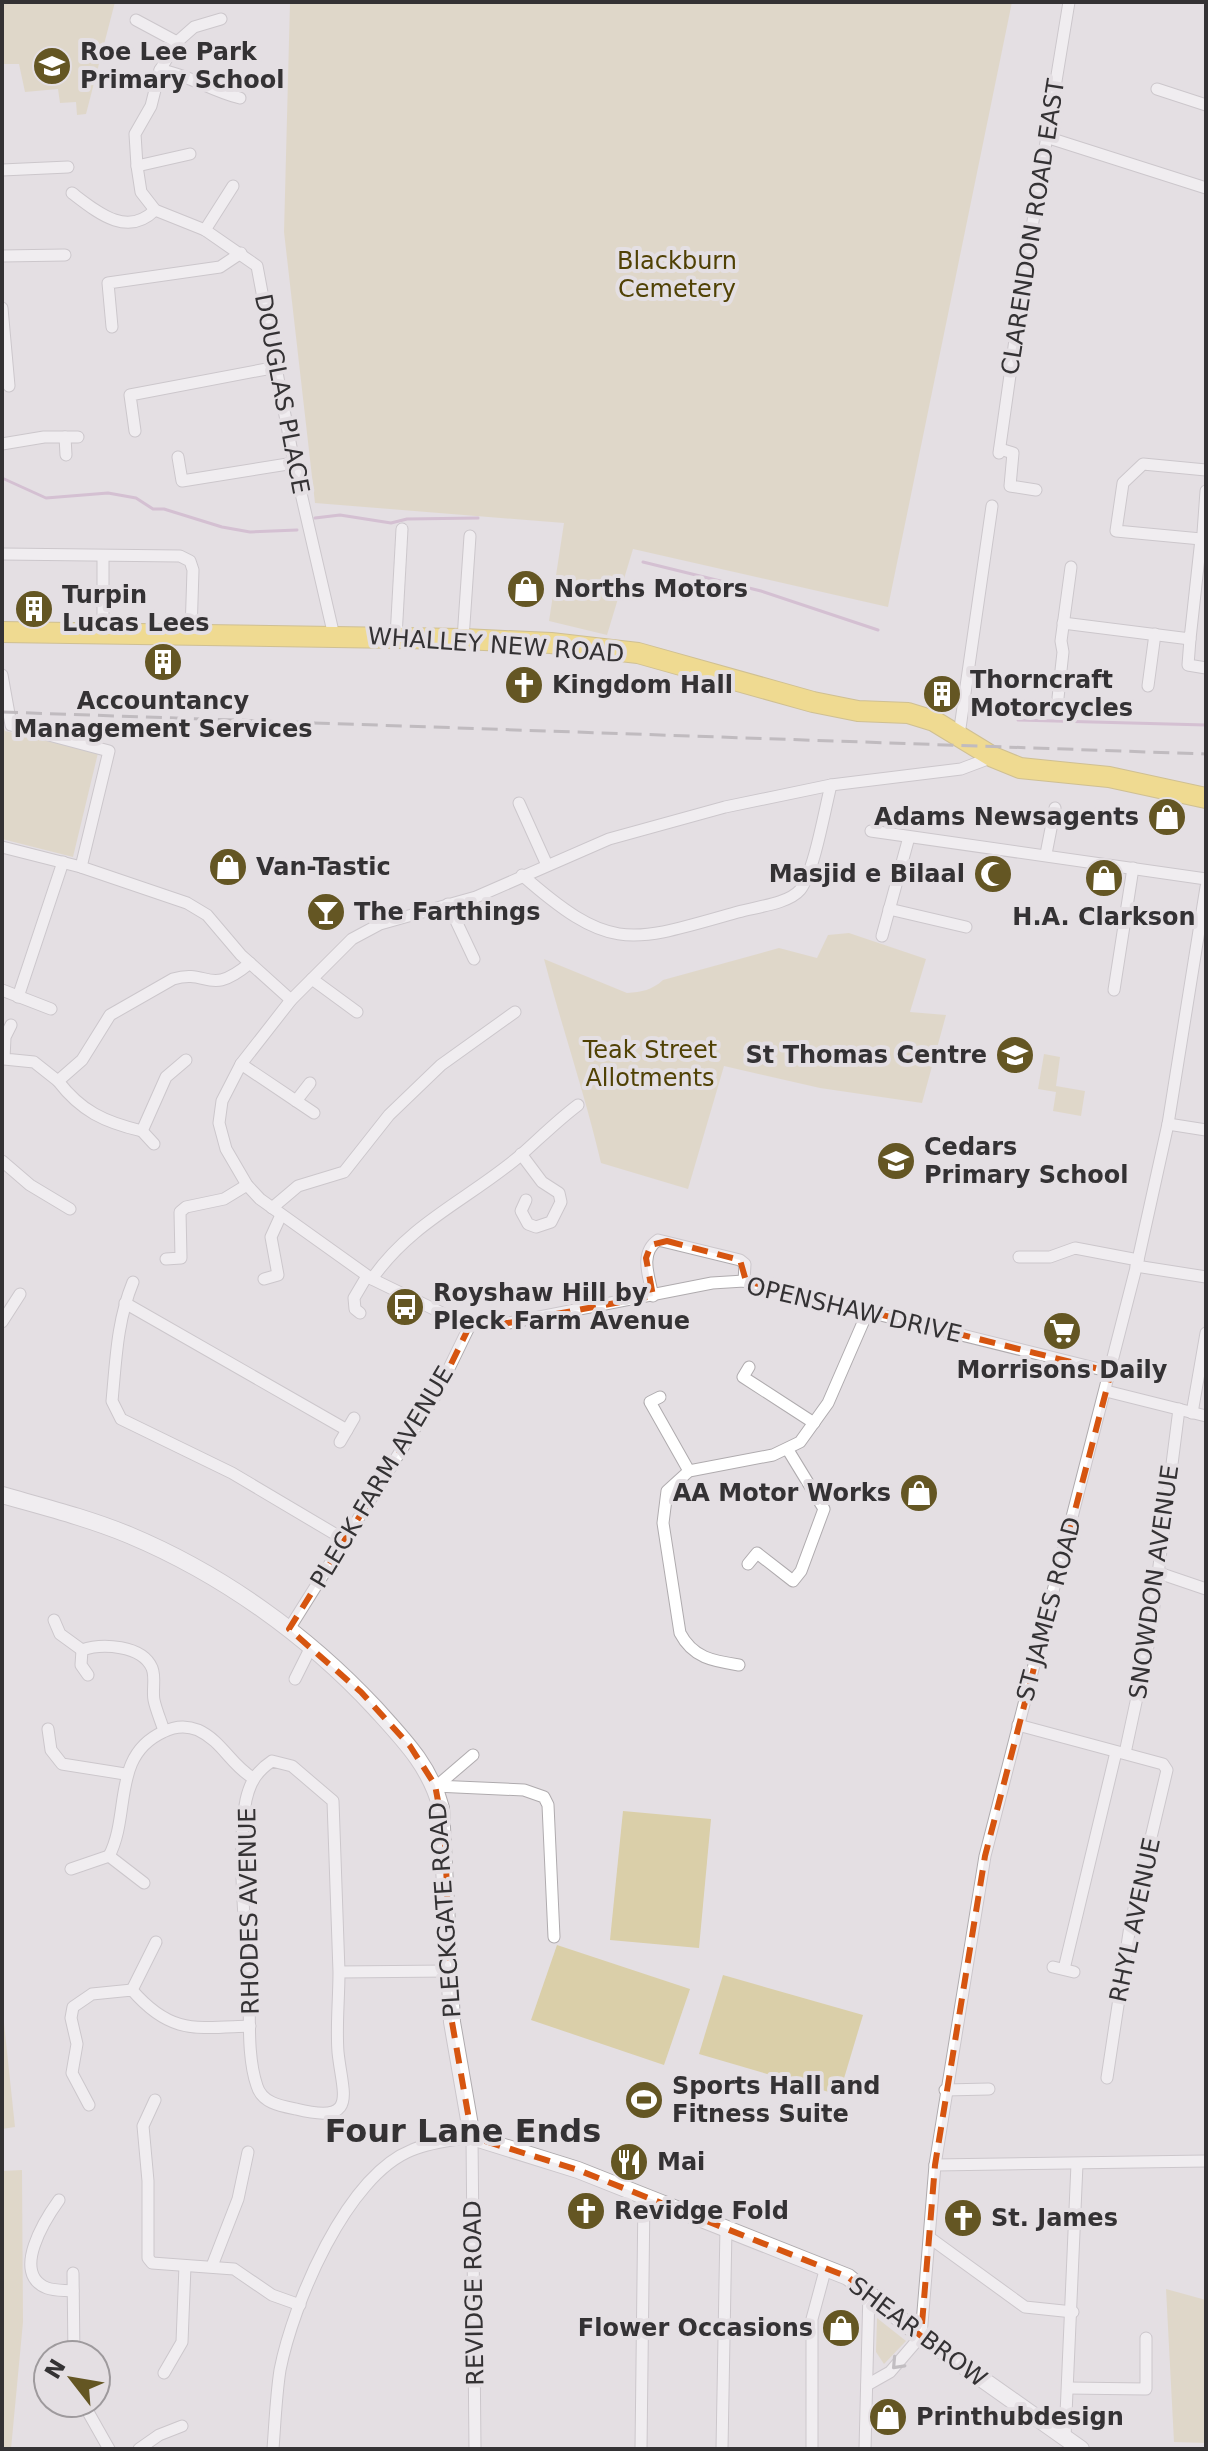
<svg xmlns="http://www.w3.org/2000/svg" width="1208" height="2451" viewBox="0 0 1208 2451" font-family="'DejaVu Sans',sans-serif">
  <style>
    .green { fill: #dacfa9 }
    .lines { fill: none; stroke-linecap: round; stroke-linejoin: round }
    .stream { stroke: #c19bbc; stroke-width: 3 }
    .street-casing { stroke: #afabae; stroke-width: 13 }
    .secondary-casing { stroke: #afabae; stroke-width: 18 }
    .highway-casing { stroke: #b69b30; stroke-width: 22 }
    .street { stroke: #fff; stroke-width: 11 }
    .secondary { stroke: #fff; stroke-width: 16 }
    .highway { stroke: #fcd42e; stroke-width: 20 }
    .rail { stroke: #949093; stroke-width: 3; stroke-dasharray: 16 8; stroke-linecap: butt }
    .oneway { stroke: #9a989a }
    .marked { fill: none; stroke: #d65510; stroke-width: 6; stroke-dasharray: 16 10; stroke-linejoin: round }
    .labels { text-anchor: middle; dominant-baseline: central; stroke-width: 8; stroke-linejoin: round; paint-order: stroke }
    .poi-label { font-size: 24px; font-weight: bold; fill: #343234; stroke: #e4dfe3; text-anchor: start }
    .street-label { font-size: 24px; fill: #343234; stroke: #e4dfe3 }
    .park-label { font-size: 24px; fill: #504104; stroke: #e4dfe3 }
    .district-label { font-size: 32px; font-weight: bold; fill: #343234; stroke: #e4dfe3 }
  </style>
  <rect width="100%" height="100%" fill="#e4dfe3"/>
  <g class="green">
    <path d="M2 2H115L86 114 77 115 76 102 60 103 58 89 25 92 19 64H2Z"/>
    <path d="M290 2H1012L888 607 633 549 607 635 549 621 564 523 315 503 284 232Z"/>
    <path d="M2 723 5 731 98 753 73 857 2 839Z"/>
    <path d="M849 933 926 959 910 1012 946 1015 922 1103 820 1088 724 1066 688 1189 601 1163C585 1094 562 1028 544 959L627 993C642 992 652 990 663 980L779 948 817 958 828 935Z"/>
    <path d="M1044 1054 1060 1057 1056 1086 1085 1091 1081 1116 1053 1111 1056 1092 1038 1089Z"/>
    <path d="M623 1811 711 1819 699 1948 610 1940Z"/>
    <path d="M557 1945 690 1989 664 2065 531 2020Z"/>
    <path d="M723 1975 863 2015 839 2095 699 2054Z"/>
    <path d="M2 2004 15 2127 2 2129Z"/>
    <path d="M22 2170 23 2322 11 2449H2V2171Z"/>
    <path d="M1166 2289 1206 2300V2443L1174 2442Z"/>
    <path d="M877 2318 906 2341 884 2364 876 2352Z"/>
  </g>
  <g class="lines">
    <g class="stream">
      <path d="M2 478 46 498 108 493 136 498 153 509H164L222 527 250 532 297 530"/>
      <path d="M315 518 340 515 391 523 407 519 478 518"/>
      <path d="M643 562 761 591 878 630"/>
      <path d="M1018 720 1206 725"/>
    </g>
    <g class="street-casing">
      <g id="street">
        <path d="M221 19 194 27 177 42 160 70 151 106 135 134 137 166 141 192 155 210 205 230 257 266 294 463 334 636"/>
        <path d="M136 20 177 42"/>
        <path d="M160 70C190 75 211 91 240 98"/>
        <path d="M1157 89 1206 105"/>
        <path d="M1046 137 1206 188"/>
        <path d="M137 166 190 154"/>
        <path d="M2 170 68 167"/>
        <path d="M72 193C97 212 127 238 155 210"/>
        <path d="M205 230 233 186"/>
        <path d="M2 256 65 255"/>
        <path d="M2 308 9 386"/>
        <path d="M112 327 108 283 220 267 241 253"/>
        <path d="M135 431 130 395 277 367"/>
        <path d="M65 437 66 455"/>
        <path d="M2 444 44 437H78"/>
        <path d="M1000 449 1013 453 1010 486 1036 490"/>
        <path d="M999 453 1024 276 1069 2"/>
        <path d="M178 457 182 481 294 463"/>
        <path d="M1203 533 1206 491"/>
        <path d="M1201 539 1116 531 1123 483 1143 464 1206 470"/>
        <path d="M2 554 180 556 190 561 193 570 191 632"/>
        <path d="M103 556V631"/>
        <path d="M1063 623 1190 639 1201 539 1206 533"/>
        <path d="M396 637 402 529"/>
        <path d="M463 639 470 536"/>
        <path d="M1190 639 1188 665 1206 668"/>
        <path d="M2 675 11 725 109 751 81 867"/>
        <path d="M1148 686 1155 634"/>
        <path d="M1058 698 1063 652 1061 641 1071 567"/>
        <path d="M959 735 992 506"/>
        <path d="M993 757 961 769 831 785 725 807 609 839 476 897 380 924 352 939 291 1000 241 1064 222 1101 219 1123 226 1149 247 1185 260 1199 372 1279 446 1315 471 1323H508L712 1283 744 1281 1111 1372"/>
        <path d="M519 803 547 865"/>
        <path d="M871 831 1206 879"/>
        <path d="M2 847 81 867 187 903 207 915 241 955 291 1000"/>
        <path d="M1046 854 1055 808"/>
        <path d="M522 875C611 953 629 943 738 912 755 907 788 904 800 890 814 873 825 808 831 785"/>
        <path d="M448 904 474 959"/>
        <path d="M889 909 966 927"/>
        <path d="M882 936 909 837"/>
        <path d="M312 979 357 1012"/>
        <path d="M2 990 51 1009"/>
        <path d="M1114 990 1133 868"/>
        <path d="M18 997 63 862"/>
        <path d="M11 1025 5 1037 4 1059 34 1062 58 1081 82 1060 110 1015 173 979C209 968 208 998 250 963"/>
        <path d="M241 1064 314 1113"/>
        <path d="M58 1081C81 1111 104 1122 142 1131L166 1077 186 1060"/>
        <path d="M296 1101 310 1083"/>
        <path d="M1168 1124 1206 1130"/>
        <path d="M142 1131 154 1144"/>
        <path d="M521 1154 542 1182 559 1193 561 1202 551 1222 536 1227 528 1224 521 1211 526 1200"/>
        <path d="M2 1161 30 1185 70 1209"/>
        <path d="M272 1208 298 1186 344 1172 389 1115 441 1065 515 1012"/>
        <path d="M1019 1257H1050L1075 1248 1138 1260"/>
        <path d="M166 1259 181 1258 180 1212 186 1207 224 1199 247 1185"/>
        <path d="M1136 1266 1206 1277"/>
        <path d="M264 1279 278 1275 271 1237 281 1215"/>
        <path d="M372 1279C411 1222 471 1198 522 1154 541 1137 558 1120 578 1105"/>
        <path d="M133 1282C117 1321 116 1359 112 1401L121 1419 232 1473 345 1540"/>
        <path d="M653 1296C649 1277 639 1253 658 1240L740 1260 745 1264 744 1281"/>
        <path d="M125 1303 347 1430"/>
        <path d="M360 1313 355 1309 354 1298 367 1276"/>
        <path d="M2 1322 20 1294"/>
        <path d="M749 1367 743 1377 814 1423"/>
        <path d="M1106 1391 1206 1416"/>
        <path d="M660 1397 650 1402 689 1471"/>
        <path d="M1192 1413 1206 1333"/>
        <path d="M340 1442 354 1418"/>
        <path d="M748 1564 757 1553 793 1581 801 1571 824 1509 788 1450"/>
        <path d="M1156 1572 1206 1589"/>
        <path d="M54 1620 60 1634 82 1650"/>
        <path d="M289 1629 437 1393 471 1323"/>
        <path d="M739 1665C713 1661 693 1658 680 1633L663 1523 667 1491 689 1471 773 1455 800 1442 828 1403 868 1311"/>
        <path d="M88 1675 81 1665 82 1650C102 1643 142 1645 152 1668 156 1678 152 1690 154 1700 156 1710 161 1721 164 1731"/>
        <path d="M295 1679 311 1647"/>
        <path d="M1018 1725 1163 1764 1167 1770 1130 1926 1107 2078"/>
        <path d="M48 1729 51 1750 62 1764 125 1774"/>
        <path d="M1125 1753 1150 1637 1179 1409"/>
        <path d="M438 1785 473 1755"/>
        <path d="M435 1786 524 1790 544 1797 548 1805 554 1937"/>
        <path d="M71 1869 109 1856"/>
        <path d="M144 1883 109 1856C131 1814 111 1756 163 1732 175 1726 186 1725 198 1730 222 1741 231 1765 253 1778"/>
        <path d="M1053 1967 1074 1972"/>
        <path d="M1064 1969 1116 1752"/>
        <path d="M339 1972 333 1801 292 1766 272 1761C257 1771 250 1782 246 1800 236 1850 246 1936 249 1989 250 2019 247 2057 257 2086 262 2103 281 2106 296 2109 360 2125 342 2093 338 2052 336 2026 339 1999 339 1972L449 1971"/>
        <path d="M132 1990 156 1942"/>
        <path d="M945 2090 989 2089"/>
        <path d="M155 2100 143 2126 148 2181V2258L152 2263 234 2269 272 2295 300 2305"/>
        <path d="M89 2105 72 2073 77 2044 71 2018 73 2007 92 1994 132 1990C171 2035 196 2028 250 2026"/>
        <path d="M935 2165 1206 2161"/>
        <path d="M59 2200C46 2218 10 2274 47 2288 55 2291 65 2290 73 2291"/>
        <path d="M930 2238 1025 2307 1073 2312"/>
        <path d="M212 2266 238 2199 248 2152"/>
        <path d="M73 2273 74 2355"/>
        <path d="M164 2373 182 2342 185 2266"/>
        <path d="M867 2385 890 2372 921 2336 935 2165 985 1856 1138 1260 1168 1124 1206 887"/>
        <path d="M1068 2388 1146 2389V2338"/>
        <path d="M83 2403 109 2449"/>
        <path d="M1065 2437 1077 2164"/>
        <path d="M139 2449 159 2435 182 2426"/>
        <path d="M273 2449C275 2423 276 2396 280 2370 293 2304 346 2176 412 2150 431 2142 453 2140 472 2137L475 2449"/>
        <path d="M641 2449 644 2194"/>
        <path d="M722 2449 726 2227"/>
        <path d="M812 2449V2319L826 2267"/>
        <path d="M865 2449 869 2291"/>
      </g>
    </g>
    <g class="secondary-casing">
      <path id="secondary" d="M2 1495C44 1507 88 1518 129 1535 222 1574 307 1635 375 1708 404 1740 430 1766 441 1808L452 2022 472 2137 578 2170 848 2277 921 2336 1081 2449"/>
    </g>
    <g class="highway-casing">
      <path id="highway" d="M2 632 463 639 551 643 638 653 813 702 858 711 908 713 934 721 993 757 1020 768 1109 777 1206 798"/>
    </g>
    <use href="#street" class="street"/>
    <use href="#secondary" class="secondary"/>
    <use href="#highway" class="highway"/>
    <path class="rail" d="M2 712 1206 754"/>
  </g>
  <defs><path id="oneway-chevron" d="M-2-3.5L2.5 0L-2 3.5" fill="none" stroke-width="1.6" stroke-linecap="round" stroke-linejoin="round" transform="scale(2)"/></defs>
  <use class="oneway" href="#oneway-chevron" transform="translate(897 2364) rotate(133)"/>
  <path d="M0 0H1208V2451H0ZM667 1241 740 1260 746 1281 1111 1372 985 1856 935 2165 921 2336 848 2277 578 2170 472 2137 452 2022 445 1838 435 1785 410 1746 361 1692 289 1629 437 1393 471 1323H508L653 1296 646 1258 651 1245Z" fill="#e4dfe3" fill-opacity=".55" fill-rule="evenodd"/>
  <path class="marked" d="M667 1241 740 1260 746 1281 1111 1372 985 1856 935 2165 921 2336 848 2277 578 2170 472 2137 452 2022 445 1838 435 1785 410 1746 361 1692 289 1629 437 1393 471 1323H508L653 1296 646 1258 651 1245Z"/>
  <defs>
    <g id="school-disc" transform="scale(2)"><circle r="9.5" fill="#645623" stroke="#e4dfe3"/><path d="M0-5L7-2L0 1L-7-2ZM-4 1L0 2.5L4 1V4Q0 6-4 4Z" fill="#fff"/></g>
    <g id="shop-disc" transform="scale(2)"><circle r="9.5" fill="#645623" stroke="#e4dfe3"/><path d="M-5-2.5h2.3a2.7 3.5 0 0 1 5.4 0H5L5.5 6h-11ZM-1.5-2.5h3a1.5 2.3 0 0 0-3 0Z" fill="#fff"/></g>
    <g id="building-disc" transform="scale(2)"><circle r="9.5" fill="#645623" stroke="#e4dfe3"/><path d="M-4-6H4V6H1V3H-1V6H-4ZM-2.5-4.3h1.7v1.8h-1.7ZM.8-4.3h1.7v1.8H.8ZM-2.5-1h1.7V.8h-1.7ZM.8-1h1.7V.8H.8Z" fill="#fff"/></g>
    <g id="church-disc" transform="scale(2)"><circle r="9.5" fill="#645623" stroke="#e4dfe3"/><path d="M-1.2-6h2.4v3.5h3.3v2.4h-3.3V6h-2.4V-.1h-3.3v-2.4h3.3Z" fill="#fff"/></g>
    <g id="mosque-disc" transform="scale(2)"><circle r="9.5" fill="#645623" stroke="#e4dfe3"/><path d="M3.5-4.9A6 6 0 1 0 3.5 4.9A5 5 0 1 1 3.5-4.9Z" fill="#fff"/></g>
    <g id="bar-disc" transform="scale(2)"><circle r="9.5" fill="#645623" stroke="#e4dfe3"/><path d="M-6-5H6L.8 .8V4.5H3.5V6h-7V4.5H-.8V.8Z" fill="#fff"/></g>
    <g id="bus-disc" transform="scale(2)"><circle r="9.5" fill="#645623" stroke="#e4dfe3"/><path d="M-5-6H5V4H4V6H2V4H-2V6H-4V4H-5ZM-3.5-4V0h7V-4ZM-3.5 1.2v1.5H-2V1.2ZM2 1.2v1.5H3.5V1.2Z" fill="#fff"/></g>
    <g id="supermarket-disc" transform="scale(2)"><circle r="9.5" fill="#645623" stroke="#e4dfe3"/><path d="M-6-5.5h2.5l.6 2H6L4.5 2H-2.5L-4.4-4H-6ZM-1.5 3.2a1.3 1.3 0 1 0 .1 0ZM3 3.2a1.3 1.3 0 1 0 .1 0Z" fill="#fff"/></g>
    <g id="stadium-disc" transform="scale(2)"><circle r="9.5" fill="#645623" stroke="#e4dfe3"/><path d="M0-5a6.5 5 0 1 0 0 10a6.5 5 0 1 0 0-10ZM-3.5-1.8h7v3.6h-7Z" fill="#fff"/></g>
    <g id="restaurant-disc" transform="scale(2)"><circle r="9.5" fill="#645623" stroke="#e4dfe3"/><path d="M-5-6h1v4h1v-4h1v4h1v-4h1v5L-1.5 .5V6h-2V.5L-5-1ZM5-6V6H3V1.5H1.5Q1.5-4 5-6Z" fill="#fff"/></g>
  </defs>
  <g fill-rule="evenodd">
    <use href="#school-disc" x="52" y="66"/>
    <use href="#shop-disc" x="526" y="589"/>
    <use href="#building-disc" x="34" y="609"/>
    <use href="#building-disc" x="163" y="662"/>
    <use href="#church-disc" x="524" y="685"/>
    <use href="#building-disc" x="942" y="694"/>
    <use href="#shop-disc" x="1167" y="817"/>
    <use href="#shop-disc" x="228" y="867"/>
    <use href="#mosque-disc" x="993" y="874"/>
    <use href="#shop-disc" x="1104" y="878"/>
    <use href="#bar-disc" x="326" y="912"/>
    <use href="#school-disc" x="1015" y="1055"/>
    <use href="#school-disc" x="896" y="1161"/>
    <use href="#bus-disc" x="405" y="1307"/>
    <use href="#supermarket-disc" x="1062" y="1331"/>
    <use href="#shop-disc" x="919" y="1493"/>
    <use href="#stadium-disc" x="644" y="2100"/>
    <use href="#restaurant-disc" x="629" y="2162"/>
    <use href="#church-disc" x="586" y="2211"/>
    <use href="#church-disc" x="963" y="2218"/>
    <use href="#shop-disc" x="841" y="2328"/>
    <use href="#shop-disc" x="888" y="2417"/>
  </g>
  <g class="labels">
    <g class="poi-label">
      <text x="80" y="52">Roe Lee Park<tspan x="80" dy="28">Primary School</tspan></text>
      <text x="554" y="589">Norths Motors</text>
      <text x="62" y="595">Turpin<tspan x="62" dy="28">Lucas Lees</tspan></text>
      <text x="970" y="680">Thorncraft<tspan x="970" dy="28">Motorcycles</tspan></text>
      <text x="552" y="685">Kingdom Hall</text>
      <text x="163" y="701" text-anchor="middle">Accountancy<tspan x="163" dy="28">Management Services</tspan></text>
      <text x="1139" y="817" text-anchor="end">Adams Newsagents</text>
      <text x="256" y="867">Van-Tastic</text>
      <text x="965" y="874" text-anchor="end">Masjid e Bilaal</text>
      <text x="354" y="912">The Farthings</text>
      <text x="1104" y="917" text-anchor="middle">H.A. Clarkson</text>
      <text x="987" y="1055" text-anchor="end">St Thomas Centre</text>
      <text x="924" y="1147">Cedars<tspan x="924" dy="28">Primary School</tspan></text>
      <text x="433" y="1293">Royshaw Hill by<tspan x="433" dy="28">Pleck Farm Avenue</tspan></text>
      <text x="1062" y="1370" text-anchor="middle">Morrisons Daily</text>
      <text x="891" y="1493" text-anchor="end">AA Motor Works</text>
      <text x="672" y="2086">Sports Hall and<tspan x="672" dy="28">Fitness Suite</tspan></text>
      <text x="657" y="2162">Mai</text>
      <text x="614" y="2211">Revidge Fold</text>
      <text x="991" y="2218">St. James</text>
      <text x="813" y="2328" text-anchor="end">Flower Occasions</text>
      <text x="916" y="2417">Printhubdesign</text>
    </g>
    <g class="street-label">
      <text transform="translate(1033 227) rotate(-81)">CLARENDON ROAD EAST</text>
      <text transform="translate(282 394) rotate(79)">DOUGLAS PLACE</text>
      <text transform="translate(496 645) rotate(4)">WHALLEY NEW ROAD</text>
      <text transform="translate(854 1310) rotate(13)">OPENSHAW DRIVE</text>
      <text transform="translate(382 1477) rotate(-59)">PLECK FARM AVENUE</text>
      <text transform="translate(1154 1582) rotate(-82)">SNOWDON AVENUE</text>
      <text transform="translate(1049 1609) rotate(-75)">ST JAMES ROAD</text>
      <text transform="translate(445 1910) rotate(-94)">PLECKGATE ROAD</text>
      <text transform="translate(249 1911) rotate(-91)">RHODES AVENUE</text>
      <text transform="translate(1135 1920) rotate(-78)">RHYL AVENUE</text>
      <text transform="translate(474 2293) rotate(-91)">REVIDGE ROAD</text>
      <text transform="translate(918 2332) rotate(37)">SHEAR BROW</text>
    </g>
    <g class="park-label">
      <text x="677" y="261">Blackburn<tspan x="677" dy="28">Cemetery</tspan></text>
      <text x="650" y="1050">Teak Street<tspan x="650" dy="28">Allotments</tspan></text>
    </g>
    <g class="district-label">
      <text x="463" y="2131">Four Lane Ends</text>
    </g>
  </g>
  <rect width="1208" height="2451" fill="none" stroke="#343234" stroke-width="8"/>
  <g transform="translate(72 2379) rotate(301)"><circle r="38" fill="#e4dfe3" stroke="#9e9a9d" stroke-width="2"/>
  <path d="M0-6L14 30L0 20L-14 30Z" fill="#645623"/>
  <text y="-12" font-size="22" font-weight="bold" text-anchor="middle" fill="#343234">N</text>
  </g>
</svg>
